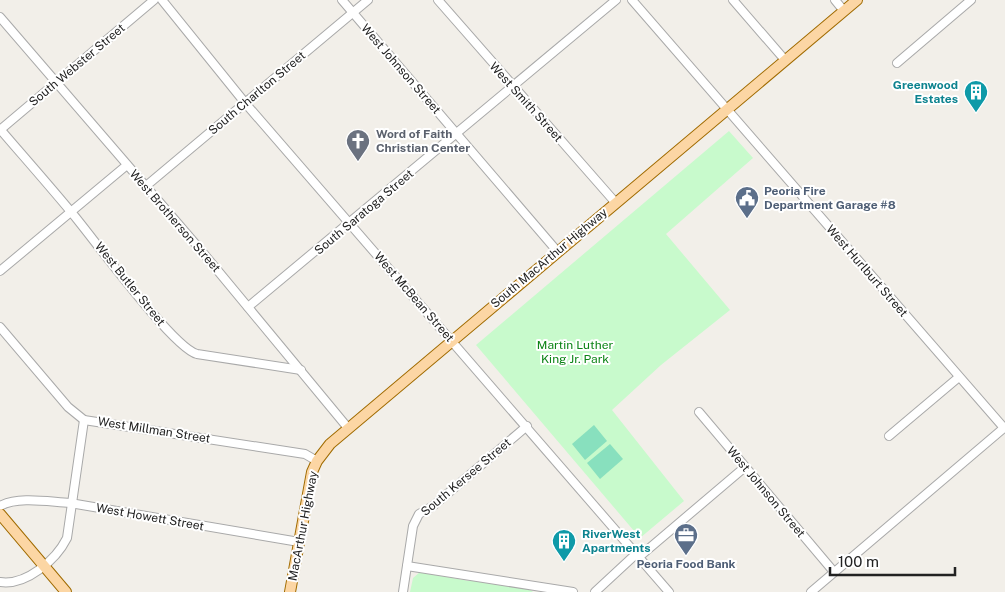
<svg xmlns="http://www.w3.org/2000/svg" width="1005" height="592" viewBox="0 0 1005 592" font-family="'Public Sans',sans-serif">
  <style>
    .park { fill: #c8facc }
    .pitch { fill: #88e0be }
    .lines { fill: none; stroke-linecap: round; stroke-linejoin: round }
    .minor-casing { stroke: #a9a9a9; stroke-width: 10 }
    .major-casing { stroke: #a06b00; stroke-width: 12 }
    .minor { stroke: #fff; stroke-width: 8 }
    .major { stroke: #fcd6a4; stroke-width: 10 }
    .labels { text-anchor: middle; dominant-baseline: central; stroke-width: 4; stroke-linejoin: round; paint-order: stroke }
    .street-label { font-size: 12px; fill: #222; stroke: #fff }
    .culture-label { font-size: 12px; font-weight: bold; fill: #0d838f; stroke: #fff; text-anchor: end }
    .worship-label { font-size: 12px; font-weight: bold; fill: #5b616d; stroke: #fff; text-anchor: start }
    .service-label { font-size: 12px; font-weight: bold; fill: #4e5e75; stroke: #fff; text-anchor: start }
    .park-label { font-size: 12px; fill: #0c8416; stroke: #fff }
  </style>
  <rect width="100%" height="100%" fill="#f2efe9"/>
  <g class="park">
    <path d="M729 131 753 158 666 234 730 310 661 365 612 410 684 501 640 538 476 345Z"/>
    <path d="M420 572 469 581 473 579 528 588 533 592H410L413 578Z"/>
  </g>
  <g class="pitch">
    <path d="M594 425 607 441 585 460 572 444Z"/>
    <path d="M610 444 623 459 600 479 587 463Z"/>
  </g>
  <g class="lines">
    <g class="minor-casing">
      <g id="minor">
        <path d="M162 0 246 104 669 592"/>
        <path d="M342 0 557 251"/>
        <path d="M438 0 615 202"/>
        <path d="M632 0 1004 428"/>
        <path d="M733 0 785 60"/>
        <path d="M835 0 844 11"/>
        <path d="M0 17 199 248 348 428"/>
        <path d="M897 63 971 0"/>
        <path d="M0 129C24 157 48 184 72 213 93 238 173 348 197 354L301 370"/>
        <path d="M0 130 154 0"/>
        <path d="M146 186 368 0"/>
        <path d="M0 271 127 165"/>
        <path d="M248 307 616 0"/>
        <path d="M0 327 68 407 84 420 305 454 317 461"/>
        <path d="M699 412 834 572"/>
        <path d="M889 436 959 377"/>
        <path d="M0 506C19 496 49 502 70 503L299 542"/>
        <path d="M639 557 745 467"/>
        <path d="M407 566 573 592"/>
        <path d="M0 582C26 586 56 560 67 538L84 420"/>
        <path d="M403 592 413 526 419 514 433 506 527 426"/>
        <path d="M595 592 636 554"/>
        <path d="M811 592 1005 427"/>
      </g>
    </g>
    <g class="major-casing">
      <g id="major">
        <path d="M0 514 66 592"/>
        <path d="M290 592 312 472 317 461 330 444 857 0"/>
      </g>
    </g>
    <use href="#minor" class="minor"/>
    <use href="#major" class="major"/>
  </g>
  <defs>
    <g id="building-pin" transform="scale(1.25)"><path d="M0 17L-7.5 6A9.5 9.5 0 1 1 7.5 6Z" fill="#0f9aa8" stroke="#fff"/><path d="M-4-6H4V6H1V3H-1V6H-4ZM-2.5-4.3h1.7v1.8h-1.7ZM.8-4.3h1.7v1.8H.8ZM-2.5-1h1.7V.8h-1.7ZM.8-1h1.7V.8H.8Z" fill="#fff"/></g>
    <g id="church-pin" transform="scale(1.25)"><path d="M0 17L-7.5 6A9.5 9.5 0 1 1 7.5 6Z" fill="#6b7280" stroke="#fff"/><path d="M-1.2-6h2.4v3.5h3.3v2.4h-3.3V6h-2.4V-.1h-3.3v-2.4h3.3Z" fill="#fff"/></g>
    <g id="civic-pin" transform="scale(1.25)"><path d="M0 17L-7.5 6A9.5 9.5 0 1 1 7.5 6Z" fill="#5c6f8a" stroke="#fff"/><path d="M-.6-6.5H3V-4.5H.6V-3L4-1V1h2V6H-6V1h2V-1L-.6-3ZM-1.2 2.5V6h2.4V2.5Z" fill="#fff"/></g>
    <g id="office-pin" transform="scale(1.25)"><path d="M0 17L-7.5 6A9.5 9.5 0 1 1 7.5 6Z" fill="#5c6f8a" stroke="#fff"/><path d="M-6-3h4V-5.5h4V-3h4V5H-6ZM-1-4.5V-3h2v-1.5ZM-6 0V1H6V0Z" fill="#fff"/></g>
  </defs>
  <g fill-rule="evenodd">
    <use href="#building-pin" x="976" y="92"/>
    <use href="#church-pin" x="358" y="141"/>
    <use href="#civic-pin" x="747" y="198"/>
    <use href="#office-pin" x="686" y="535"/>
    <use href="#building-pin" x="564" y="541"/>
  </g>
  <g class="labels">
    <g class="street-label">
      <text transform="translate(77 65) rotate(-40)">South Webster Street</text>
      <text transform="translate(401 69) rotate(49)">West Johnson Street</text>
      <text transform="translate(257 93) rotate(-40)">South Charlton Street</text>
      <text transform="translate(526 102) rotate(48)">West Smith Street</text>
      <text transform="translate(364 212) rotate(-40)">South Saratoga Street</text>
      <text transform="translate(175 221) rotate(49)">West Brotherson Street</text>
      <text transform="translate(549 258) rotate(-40)">South MacArthur Highway</text>
      <text transform="translate(867 271) rotate(49)">West Hurlburt Street</text>
      <text transform="translate(130 284) rotate(51)">West Butler Street</text>
      <text transform="translate(414 297) rotate(49)">West McBean Street</text>
      <text transform="translate(154 430) rotate(9)">West Millman Street</text>
      <text transform="translate(466 477) rotate(-40)">South Kersee Street</text>
      <text transform="translate(766 492) rotate(50)">West Johnson Street</text>
      <text transform="translate(150 517) rotate(10)">West Howett Street</text>
      <text transform="translate(303 526) rotate(-79)">MacArthur Highway</text>
    </g>
    <g class="culture-label">
      <text x="958" y="85">Greenwood<tspan x="958" dy="14">Estates</tspan></text>
      <text x="582" y="534" text-anchor="start">RiverWest<tspan x="582" dy="14">Apartments</tspan></text>
    </g>
    <g class="worship-label">
      <text x="376" y="134">Word of Faith<tspan x="376" dy="14">Christian Center</tspan></text>
    </g>
    <g class="service-label">
      <text x="764" y="191">Peoria Fire<tspan x="764" dy="14">Department Garage #8</tspan></text>
      <text x="686" y="564" text-anchor="middle">Peoria Food Bank</text>
    </g>
    <g class="park-label">
      <text x="575" y="345">Martin Luther<tspan x="575" dy="14">King Jr. Park</tspan></text>
    </g>
  </g>
  <path d="M830 567v8h125v-8" fill="none" stroke="#222222" stroke-width="2.5"/>
  <text x="838" y="567" font-size="15" fill="#222222" stroke="#ffffff" stroke-width="4" paint-order="stroke">100 m</text>
</svg>
